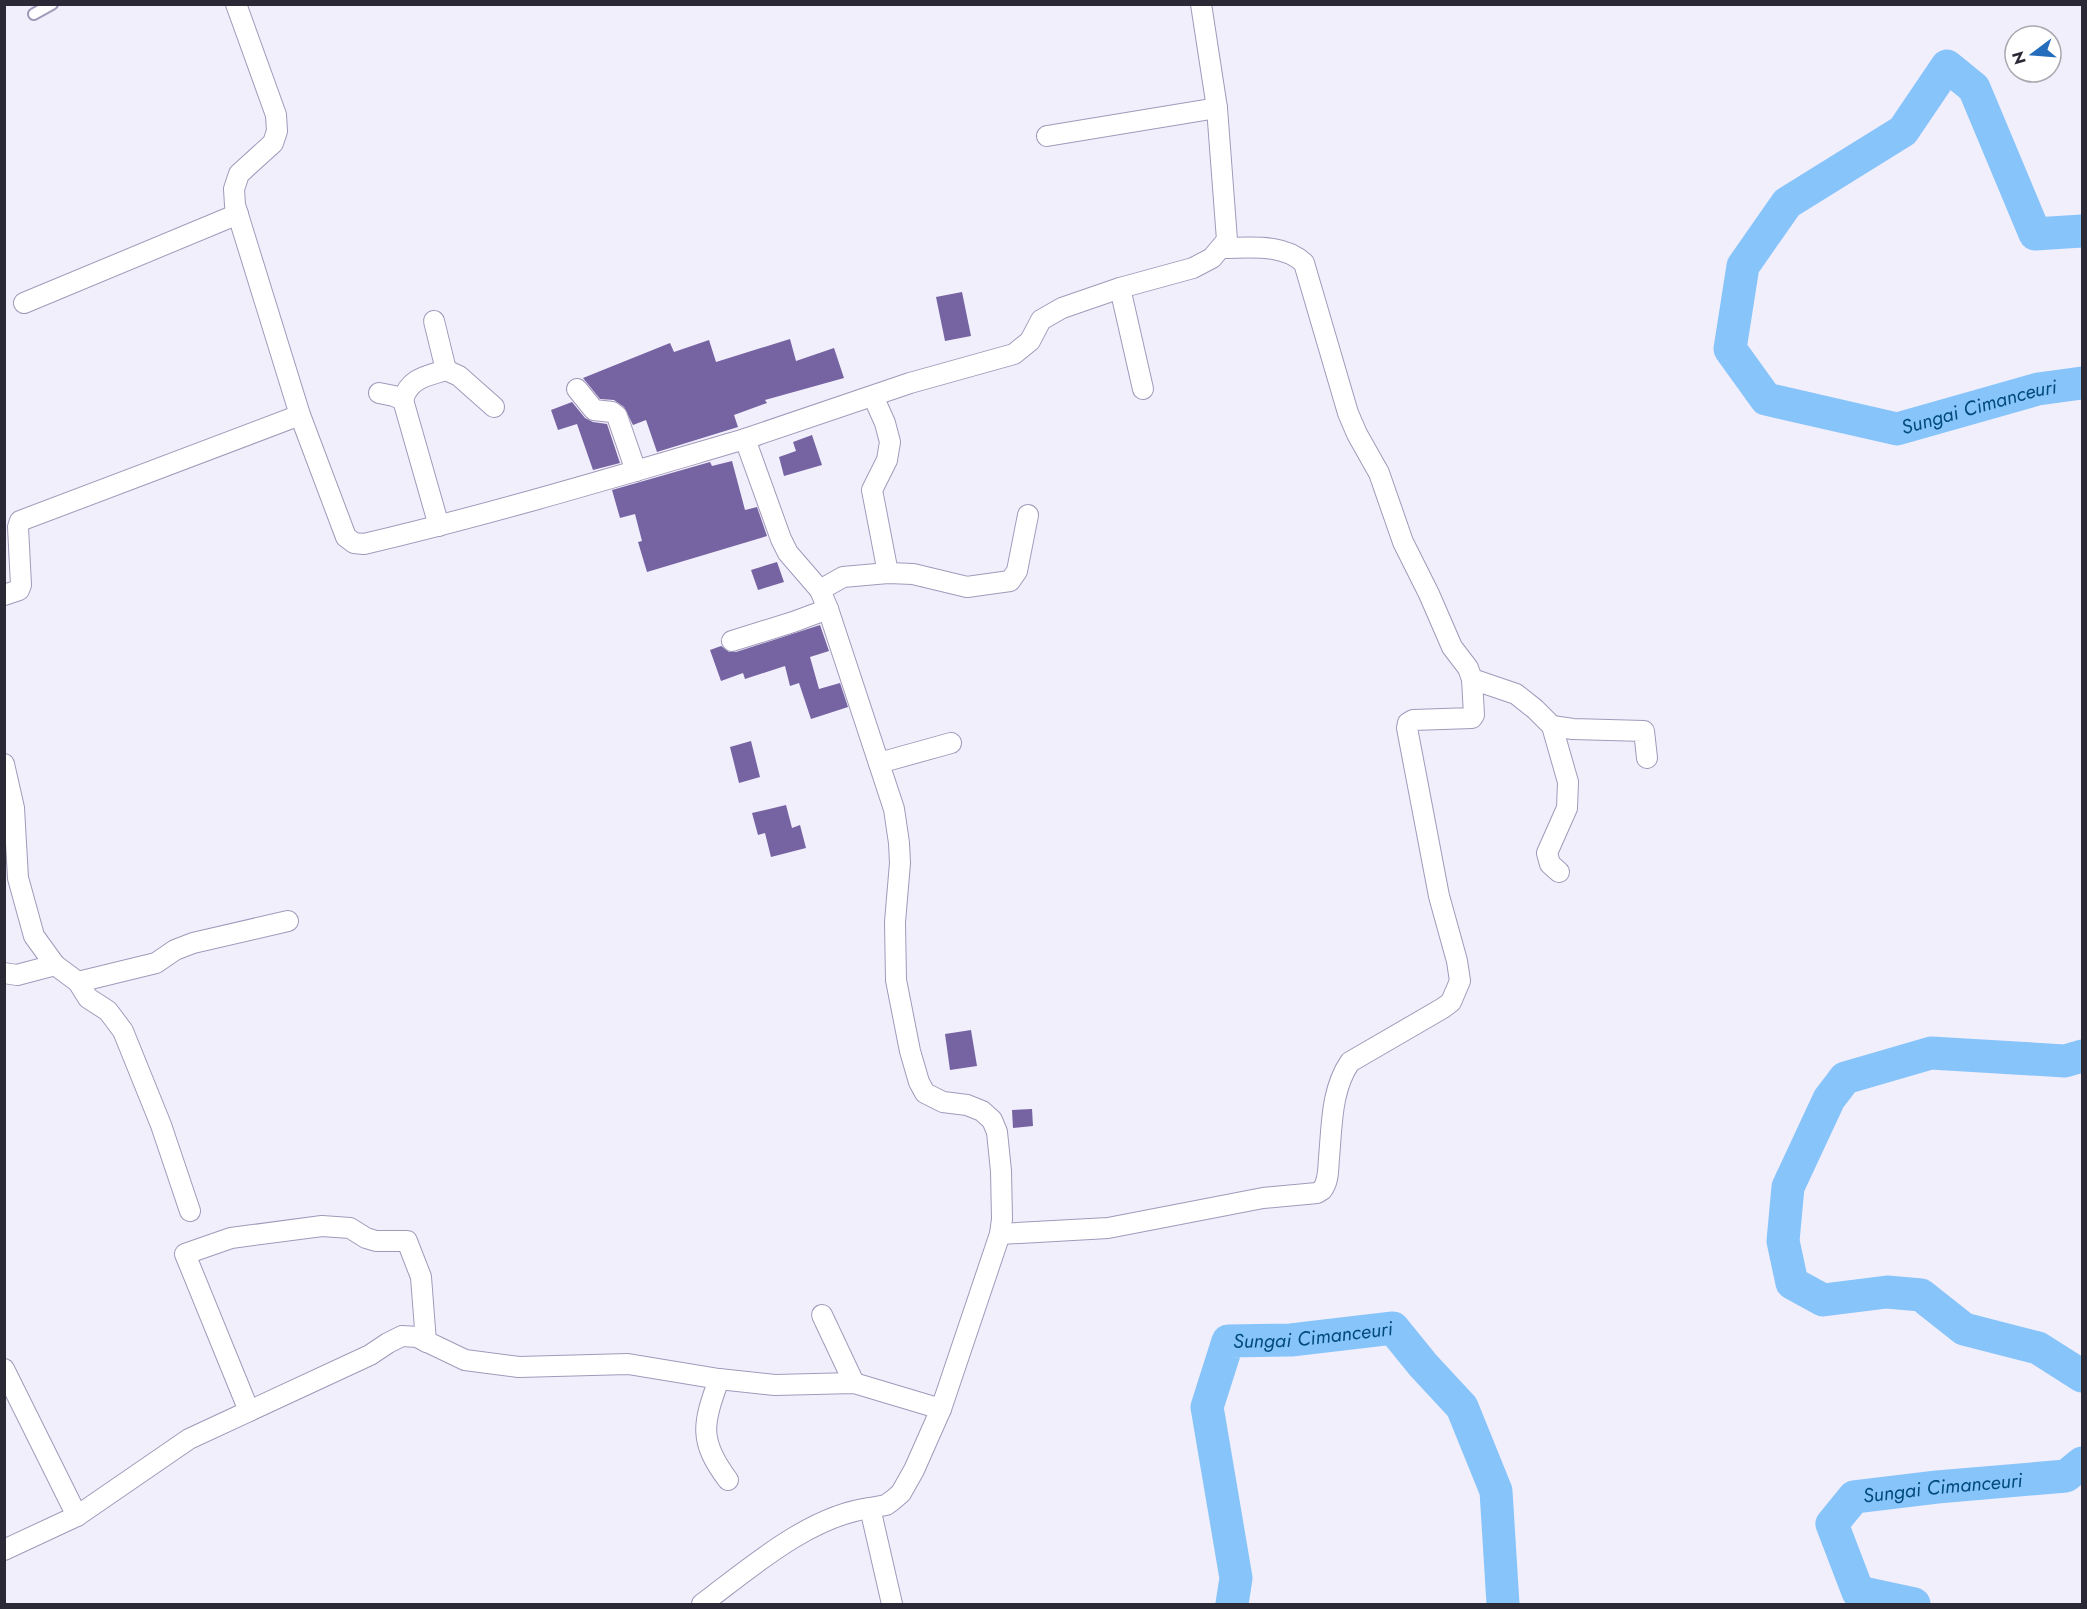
<svg xmlns="http://www.w3.org/2000/svg" width="2087" height="1609" viewBox="0 0 2087 1609" font-family="Jost,sans-serif">
  <style>
    .lines { fill: none; stroke-linecap: round; stroke-linejoin: round }
    .river { stroke: #87c4fa; stroke-width: 33 }
    .building { fill: #7563a2 }
    .lane-casing { stroke: #a199ba; stroke-width: 14 }
    .street-casing { stroke: #a199ba; stroke-width: 22 }
    .lane { stroke: #fff; stroke-width: 10 }
    .street { stroke: #fff; stroke-width: 20 }
    .labels { text-anchor: middle; dominant-baseline: central; stroke-width: 6; stroke-linejoin: round; paint-order: stroke }
    .water-label { font-size: 20px; font-style: italic; fill: #014b7c; stroke: #fff }
  </style>
  <rect width="100%" height="100%" fill="#f2effd"/>
  <g class="lines">
    <g class="river">
      <path id="s1" d="M2082 231 2035 234 1974 88 1947 66 1903 131 1787 203 1743 266 1730 349 1766 399 1897 429 2038 389 2082 383"/>
      <path d="M2082 1056 2065 1061 1931 1053 1845 1078 1829 1099 1788 1187 1783 1241 1792 1283 1823 1300 1887 1292 1921 1295 1964 1329 2038 1348 2082 1376"/>
      <path id="s2" d="M1232 1604 1236 1578 1207 1407 1228 1341 1291 1340 1393 1328 1423 1365 1462 1407 1496 1491 1503 1604"/>
      <path id="s3" d="M1914 1604 1858 1592 1832 1524 1854 1497 1937 1487 2066 1476 2082 1463"/>
    </g>
  </g>
  <g class="building">
    <path d="M962 292 971 336 945 341 936 297Z"/>
    <path d="M790 339 796 361 834 348 844 378 765 400 767 403 734 415 738 427 657 452 646 420 633 425 624 407 614 400 600 399 583 378 670 343 674 352 709 340 716 362Z"/>
    <path d="M572 402 585 418 593 422 607 424 620 463 593 470 577 424 558 430 551 410Z"/>
    <path d="M812 435 822 465 784 476 779 457 796 451 793 442Z"/>
    <path d="M732 461 745 510 757 507 767 536 647 572 638 542 642 541 635 514 620 518 612 490 710 462 712 466Z"/>
    <path d="M777 562 784 582 758 590 751 570Z"/>
    <path d="M820 625 829 651 810 657 819 689 840 683 848 707 811 719 799 683 790 686 785 666 745 679 743 673 721 681 710 650 721 646 729 652H736Z"/>
    <path d="M751 741 760 777 739 783 730 747Z"/>
    <path d="M786 805 792 828 800 825 806 848 771 857 765 833 758 835 752 813Z"/>
    <path d="M971 1030 977 1066 950 1070 945 1034Z"/>
    <path d="M1032 1109 1033 1126 1013 1128 1012 1110Z"/>
  </g>
  <g class="lines">
    <g class="lane-casing">
      <path id="lane" d="M34 14 52 4"/>
    </g>
    <g class="street-casing">
      <g id="street">
        <path d="M236 4 276 115 277 131 273 143 239 174 234 189 235 205 300 415 346 537 354 543 364 544C492 514 618 476 745 439"/>
        <path d="M1047 136 1217 108"/>
        <path d="M1222 248C1250 248 1283 243 1304 263L1348 413 1357 434 1379 473 1403 542 1429 594 1452 647 1468 668 1472 679 1516 694 1535 709 1552 726 1568 782 1567 808 1547 853 1550 864 1559 872"/>
        <path d="M1120 288 1143 389"/>
        <path d="M24 303 238 214"/>
        <path d="M434 321 446 370"/>
        <path d="M577 389 594 410 612 412 617 416 636 471"/>
        <path d="M379 393 394 396 403 400C409 378 427 376 446 370L459 376 494 407"/>
        <path d="M873 396 885 423 890 442 887 460 872 490 888 573"/>
        <path d="M403 400 439 526"/>
        <path d="M820 590 843 577 888 573 913 574 967 587 1010 581 1017 571 1028 515"/>
        <path d="M4 595 19 590 21 585 18 527 20 521 300 415"/>
        <path d="M732 641 793 622 828 609"/>
        <path d="M1552 726 1573 729 1644 731 1647 758"/>
        <path d="M879 763 951 743"/>
        <path d="M4 764 14 808 18 878 34 936 55 965 78 982 88 998 108 1011 123 1031 161 1125 190 1211"/>
        <path d="M4 973 17 975 55 965"/>
        <path d="M78 982 156 963 175 950 193 943 288 921"/>
        <path d="M1000 1234 1108 1228 1263 1198 1317 1193 1322 1190C1329 1181 1328 1169 1329 1158 1332 1125 1331 1090 1350 1062L1443 1008 1451 1002 1460 981 1457 961 1439 896 1407 728 1408 723 1413 720 1472 718 1474 715 1472 679"/>
        <path d="M822 1315 854 1383"/>
        <path d="M4 1369 77 1516 4 1550"/>
        <path d="M719 1379C703 1424 698 1440 728 1480"/>
        <path d="M249 1411 185 1254 231 1238 322 1226 350 1228 366 1238 376 1241H407L421 1277 426 1342"/>
        <path d="M77 1516 189 1439 370 1355 388 1343 402 1336 417 1337 465 1360 519 1367 628 1364 719 1379 775 1385 854 1383 941 1409"/>
        <path d="M702 1604C750 1568 809 1516 870 1508"/>
        <path d="M892 1604 870 1508 886 1505 893 1500 901 1493 914 1470 941 1409 1000 1234 1002 1219 1001 1171 997 1132 992 1120 982 1111 967 1105 943 1102 925 1093 919 1082 910 1051 896 980 895 922 900 863 899 843 894 809 828 609 820 590 788 553 781 539 745 439 910 383 1014 354 1030 341 1041 320 1062 308 1120 288 1193 268 1212 258 1227 240 1217 108 1201 4"/>
      </g>
    </g>
    <use href="#lane" class="lane"/>
    <use href="#street" class="street"/>
  </g>
  <g class="labels">
    <g class="water-label">
      <text stroke="none"><textPath href="#s1" startOffset="897">Sungai Cimanceuri</textPath></text>
      <text stroke="none"><textPath href="#s2" startOffset="354">Sungai Cimanceuri</textPath></text>
      <text stroke="none"><textPath href="#s3" startOffset="254">Sungai Cimanceuri</textPath></text>
    </g>
  </g>
  <rect width="2087" height="1609" fill="none" stroke="#2c2936" stroke-width="12"/>
  <g transform="translate(2033 54) rotate(254)"><circle r="28" fill="#ffffff" stroke="#aba9af" stroke-width="1.5"/>
  <path d="M0-4.5L10 22L0 15L-10 22Z" fill="#246dbd"/>
  <text y="-9" font-size="16" font-weight="bold" text-anchor="middle" fill="#2c2936">N</text>
  </g>
</svg>
